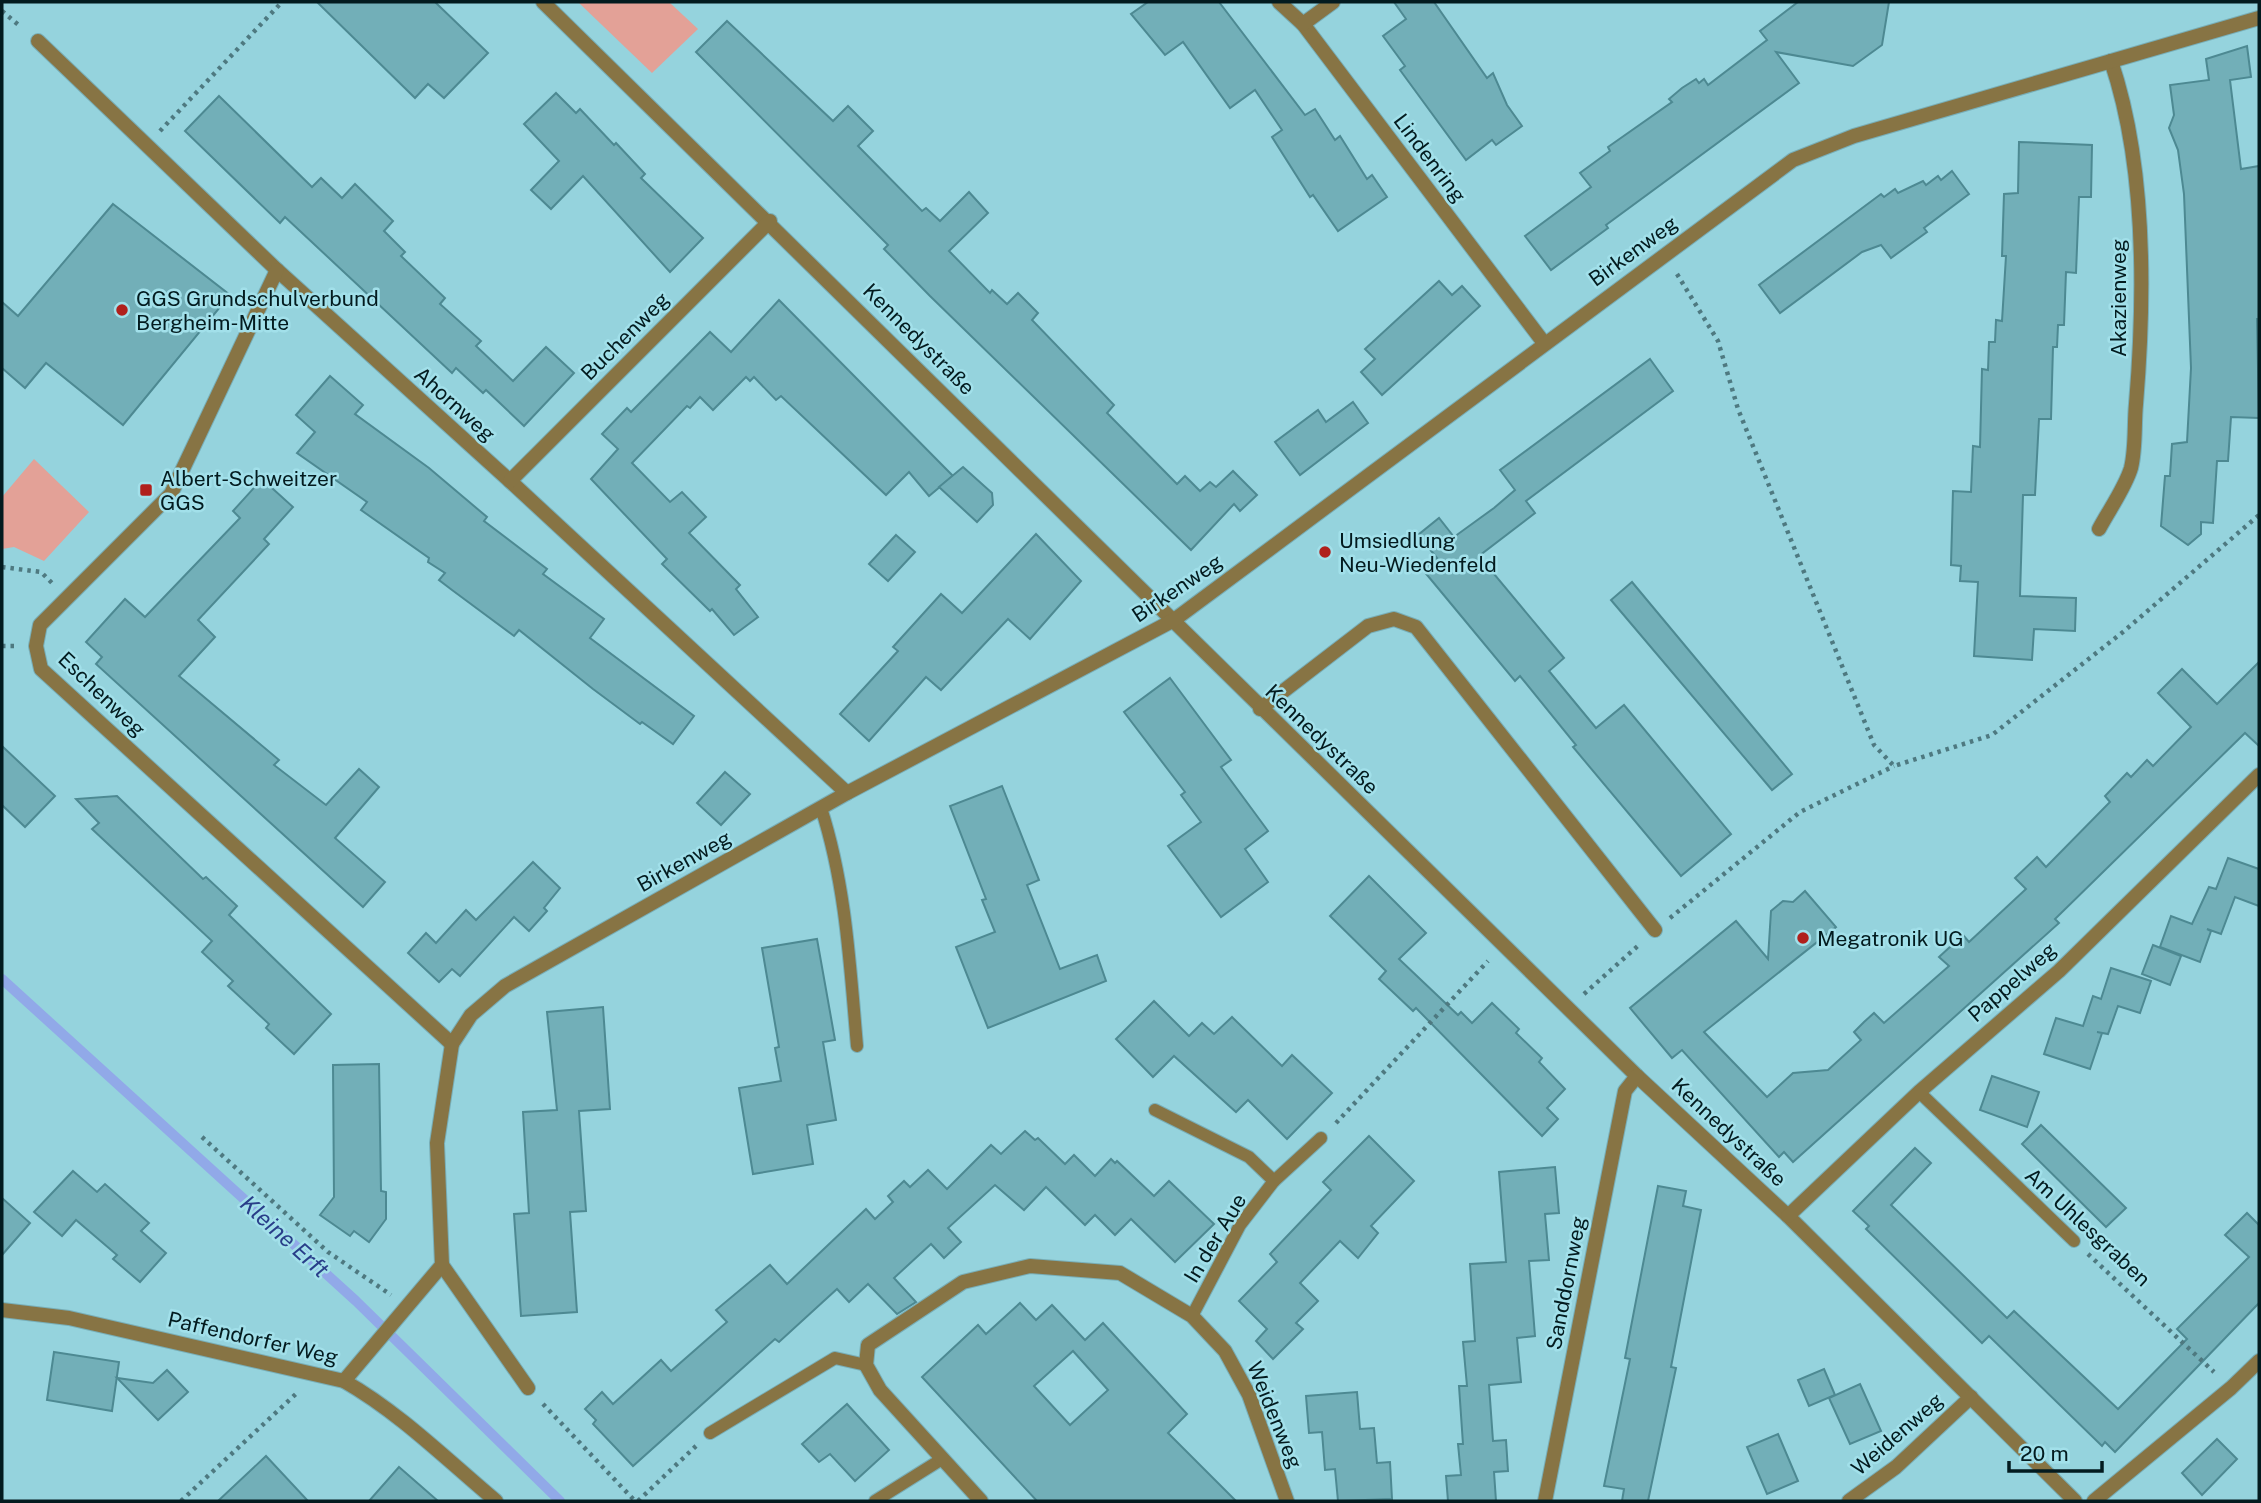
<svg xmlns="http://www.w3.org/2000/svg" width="2261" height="1503" viewBox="0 0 2261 1503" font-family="'Public Sans',sans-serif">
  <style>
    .green { fill: #e3a197 }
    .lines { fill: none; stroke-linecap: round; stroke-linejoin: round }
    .stream { stroke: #91a9e8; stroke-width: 10 }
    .building { fill: #72afb8; stroke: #4d8992; stroke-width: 2; fill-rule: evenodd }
    .lane-casing { stroke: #78aeb7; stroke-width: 14 }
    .street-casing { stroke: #78aeb7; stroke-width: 16 }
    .path { stroke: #4e7980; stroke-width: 4.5; stroke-dasharray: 3.5 5; stroke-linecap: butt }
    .lane { stroke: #877444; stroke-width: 12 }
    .street { stroke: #877444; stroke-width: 14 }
    .poi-dot { fill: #b0201c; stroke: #a2e0ea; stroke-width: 2.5 }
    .labels { text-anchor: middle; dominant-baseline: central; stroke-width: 5; stroke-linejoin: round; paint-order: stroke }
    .street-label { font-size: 21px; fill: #031b1f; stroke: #a2e0ea }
    .poi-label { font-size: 21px; fill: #031b1f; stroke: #a2e0ea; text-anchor: start }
    .water-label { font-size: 23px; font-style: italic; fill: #293e89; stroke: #a2e0ea }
  </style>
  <rect width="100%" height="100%" fill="#95d3dd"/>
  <g class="green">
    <path d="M578 2H669L698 29 652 73Z"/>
    <path d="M34 459 89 512 44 561 14 547 2 549V497Z"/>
  </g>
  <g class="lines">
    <path class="stream" d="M2 979 356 1301 560 1501"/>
  </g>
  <g class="building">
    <path d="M317 2H435L488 53 444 98 428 84 415 98Z"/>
    <path d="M1148 2H1219L1305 115 1315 109 1335 140 1340 136 1367 179 1372 175 1387 197 1338 231 1313 195 1310 197 1272 137 1282 130 1255 90 1230 108 1183 42 1165 55 1131 14Z"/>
    <path d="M1394 2H1434L1487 78 1493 73 1507 105 1522 126 1496 145 1492 140 1466 160 1400 70 1405 66 1383 36 1406 19Z"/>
    <path d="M1798 2H1889L1882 45 1853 66 1776 52 1799 83 1606 225 1608 228 1551 270 1525 236 1591 187 1580 173 1610 151 1608 147 1672 102 1669 99 1682 88 1696 79 1699 83 1704 79 1708 85 1767 40 1760 31Z"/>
    <path d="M727 21 833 121 848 106 873 131 858 146 922 211 926 208 940 221 969 192 988 213 949 251 990 293 992 290 1007 304 1018 293 1038 313 1032 320 1114 405 1107 413 1177 484 1185 476 1200 491 1210 482 1216 487 1233 471 1257 495 1240 511 1234 504 1191 550 930 296 884 249 888 245 696 52Z"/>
    <path d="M2247 46 2251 77 2230 80 2241 169 2259 166V319H2257L2259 418 2231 417 2228 461H2217L2213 523 2201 522V534L2188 545 2161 526 2165 476H2170L2172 444 2187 442 2191 368 2184 194 2178 150 2169 128 2174 115 2170 85 2209 80 2206 59Z"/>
    <path d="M556 93 576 113 580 109 614 145 616 143 645 174 641 178 703 238 670 272 583 176 551 209 531 190 559 161 524 124Z"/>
    <path d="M219 96 312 187 321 178 342 198 355 184 393 221 384 231 405 252 401 256 445 298 440 304 481 341 476 346 513 381 546 347 574 373 524 426 486 390 483 393 456 368 452 373 285 217 280 223 185 131Z"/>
    <path d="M2019 142 2092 145 2091 197H2079L2076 273 2066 272 2064 325H2058L2057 347H2053L2051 419H2039L2035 495H2023L2020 596 2076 598 2075 631 2034 629 2032 660 1974 656 1978 582 1960 581 1961 566 1951 565 1953 491 1971 492 1973 446 1980 447 1982 369 1988 370 1989 342H1995L1996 320 2002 321 2006 256H2002L2004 194 2018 193Z"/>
    <path d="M1952 171 1969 194 1924 228 1927 232 1891 258 1881 245 1862 252 1780 313 1759 285 1881 194 1884 197 1895 189 1898 193 1923 181 1926 185 1938 176 1941 180Z"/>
    <path d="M113 204 230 295 123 425 46 363 25 388 2 368V302L18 316Z"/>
    <path d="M1439 281 1452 295 1462 286 1480 306 1382 395 1361 372 1375 359 1365 349Z"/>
    <path d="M779 300 953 476 929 496 909 472 886 495 781 396 776 400 754 377 750 381 746 377 713 410 700 397 690 408 687 406 632 463 670 502 682 492 706 517 689 533 740 585 736 589 758 617 734 635 712 609 710 611 662 564 667 559 591 479 618 449 602 434 627 408 631 412 710 332 731 352Z"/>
    <path d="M1650 359 1673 391 1526 501 1535 513 1479 556 1564 658 1549 671 1596 728 1624 705 1731 834 1681 876 1573 747 1576 745 1520 676 1515 681 1423 570 1437 558 1418 535 1439 518 1454 537 1494 508 1515 490 1500 470Z"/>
    <path d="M330 376 363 405 355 414 429 468 487 517 484 521 547 569 543 574 604 619 590 638 694 716 673 744 642 722 640 724 593 689 519 630 514 636 452 590 439 580 445 573 428 562 429 558 361 510 367 502 297 453 315 432 296 415Z"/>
    <path d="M1353 402 1368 423 1300 475 1275 442 1318 410 1326 422Z"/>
    <path d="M963 467 992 493 993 505 977 522 939 487Z"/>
    <path d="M262 479 293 507 264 539 269 544 198 620 215 637 179 676 279 760 274 765 326 805 359 769 379 787 335 838 385 882 363 907 96 664 102 657 86 642 125 599 145 617 240 518 233 511Z"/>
    <path d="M1036 534 1081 581 1030 639 1008 619 941 690 926 677 869 741 840 714 898 651 893 647 941 594 962 613Z"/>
    <path d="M896 535 915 552 888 581 869 564Z"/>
    <path d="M1632 582 1792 774 1772 790 1611 600Z"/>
    <path d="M2259 662V746L2245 733 2055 919 2059 923 1793 1162 1784 1152 1779 1157 1682 1050 1672 1058 1630 1008 1736 921 1768 959 1771 911 1783 901 1793 902 1805 891 1836 927 1704 1032 1767 1097 1793 1073 1828 1070 1861 1040 1854 1032 1864 1022 1874 1013 1884 1023 1949 966 1939 957 1963 935 1969 942 2026 889 2015 878 2037 857 2046 867 2110 802 2105 796 2127 773 2131 777 2147 760 2153 766 2191 727 2158 693 2182 669 2217 704Z"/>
    <path d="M1170 678 1231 760 1221 767 1268 831 1245 849 1268 882 1221 917 1168 846 1201 822 1181 795 1185 792 1124 712Z"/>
    <path d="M2 746 55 796 25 827 2 805Z"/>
    <path d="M725 772 750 794 721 825 697 803Z"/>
    <path d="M1002 786 1039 880 1027 885 1060 969 1097 955 1106 981 988 1028 956 947 995 932 982 900 986 899 950 806Z"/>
    <path d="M117 796 203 879 206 877 237 906 229 915 331 1014 294 1054 266 1028 269 1024 228 986 233 981 202 952 212 941 92 829 99 823 76 799Z"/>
    <path d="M2228 858 2259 869V906L2235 897 2221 934 2207 929 2211 931 2200 962 2160 947 2171 916 2192 924 2209 887 2216 889Z"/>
    <path d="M533 862 560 888 544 908 547 911 529 931 514 917 460 976 452 969 439 982 408 953 426 933 436 943 466 910 476 920Z"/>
    <path d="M1369 876 1426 933 1399 959 1458 1015 1461 1012 1472 1023 1492 1003 1519 1029 1516 1033 1542 1058 1539 1062 1565 1089 1547 1108 1558 1119 1542 1136 1416 1008 1413 1011 1379 979 1386 971 1330 916Z"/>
    <path d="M817 939 835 1040 823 1042 836 1120 807 1125 813 1164 753 1174 739 1088 781 1081 775 1048 779 1047 762 948Z"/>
    <path d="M2153 945 2181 956 2170 985 2142 974Z"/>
    <path d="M2111 968 2151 981 2140 1013 2118 1006 2108 1034 2097 1032 2102 1033 2090 1069 2044 1054 2056 1018 2083 1026 2093 996 2101 999Z"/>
    <path d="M1154 1001 1189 1036 1202 1023 1214 1034 1232 1017 1282 1066 1292 1055 1332 1093 1287 1139 1248 1100 1236 1112 1174 1056 1153 1077 1116 1039Z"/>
    <path d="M603 1007 610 1109 579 1111 586 1211 570 1212 577 1312 521 1316 514 1214 529 1213 523 1112 557 1110 547 1012Z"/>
    <path d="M379 1064 381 1191 386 1192V1219L369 1242 354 1231 350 1236 320 1215 334 1197 333 1065Z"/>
    <path d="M1992 1076 2039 1092 2027 1127 1980 1110Z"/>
    <path d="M2041 1125 2126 1208 2106 1227 2022 1144Z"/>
    <path d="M1025 1131 1035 1140 1038 1138 1065 1164 1074 1155 1095 1176 1111 1159 1115 1163 1117 1161 1154 1196 1169 1181 1214 1224 1175 1262 1131 1219 1115 1235 1095 1215 1085 1225 1046 1187 1024 1210 995 1185 948 1228 961 1242 944 1258 931 1244 894 1278 916 1302 897 1314 868 1284 849 1302 837 1289 779 1342 775 1339 633 1466 593 1424 596 1420 585 1409 602 1392 613 1404 661 1360 671 1371 727 1322 716 1310 770 1265 787 1284 866 1209 875 1219 893 1202 888 1196 904 1181 910 1187 928 1170 947 1189 991 1145 1001 1154Z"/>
    <path d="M1369 1136 1414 1181 1371 1226 1378 1233 1358 1258 1340 1241 1300 1283 1318 1301 1296 1323 1303 1329 1273 1359 1256 1341 1267 1329 1239 1301 1277 1262 1270 1254 1331 1190 1323 1182Z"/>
    <path d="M1915 1148 1931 1163 1891 1205 2007 1318 2014 1311 2118 1409 2187 1339 2177 1329 2249 1257 2225 1235 2247 1213 2259 1225V1303L2115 1452 2105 1442 2102 1446 1989 1336 1982 1343 1866 1229 1869 1226 1853 1211Z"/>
    <path d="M1555 1167 1559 1213 1545 1214 1549 1260 1529 1261 1535 1336 1517 1338 1521 1382 1489 1385 1493 1441 1506 1440 1508 1471 1494 1472 1496 1501H1448L1446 1476 1461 1475 1458 1444H1463L1459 1386H1467L1463 1342 1475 1341 1470 1264 1506 1262 1499 1172Z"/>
    <path d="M73 1171 97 1192 105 1184 149 1223 141 1231 166 1253 140 1282 113 1259 117 1255 76 1220 62 1236 34 1212Z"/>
    <path d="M1658 1186 1686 1191 1683 1206 1701 1210 1671 1367 1676 1368 1648 1501H1622L1624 1489 1604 1486 1630 1359 1625 1358Z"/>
    <path d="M2 1198 30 1223 2 1255Z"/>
    <path d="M1020 1303 1036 1320 1052 1305 1085 1340 1103 1323 1187 1414 1168 1433 1236 1501H1037L922 1377 978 1325 986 1334ZM1073 1351 1108 1390 1070 1425 1034 1386Z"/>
    <path d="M54 1352 119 1362 112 1411 47 1400Z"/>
    <path d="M1824 1369 1835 1395 1809 1406 1798 1380Z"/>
    <path d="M167 1370 188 1392 158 1420 117 1378 153 1383Z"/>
    <path d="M1860 1384 1881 1431 1850 1444 1829 1398Z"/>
    <path d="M1357 1392 1360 1429 1374 1428 1377 1463 1390 1462 1392 1499 1338 1501 1335 1469 1325 1470 1322 1432 1309 1433 1306 1396Z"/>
    <path d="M847 1404 889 1450 855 1481 830 1454 819 1462 802 1444Z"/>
    <path d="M1778 1434 1798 1481 1767 1494 1747 1447Z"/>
    <path d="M2217 1439 2237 1459 2202 1495 2182 1473Z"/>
    <path d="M266 1456 308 1501H218Z"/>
    <path d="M399 1467 438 1501H369Z"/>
  </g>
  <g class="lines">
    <g class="lane-casing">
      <g id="lane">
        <path d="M821 808C846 885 850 966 857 1046"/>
        <path d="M1919 1092 2074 1241"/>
        <path d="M1155 1110 1249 1157 1274 1181"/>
        <path d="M1192 1316 1240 1225 1274 1181 1321 1138"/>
        <path d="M710 1433 835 1358 866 1365"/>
        <path d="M875 1501 942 1459"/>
      </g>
    </g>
    <g class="street-casing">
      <g id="street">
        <path d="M543 2 1637 1076 1788 1216 2075 1501"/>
        <path d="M1279 2 1303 24 1544 343"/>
        <path d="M1303 24 1333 2"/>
        <path d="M38 41 277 270 510 481 847 793"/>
        <path d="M277 270 171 494 40 625 36 646 41 669 452 1044"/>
        <path d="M510 481 770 221"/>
        <path d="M2099 529C2109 510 2125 488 2131 468 2136 448 2134 424 2136 404 2145 296 2146 164 2111 61"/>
        <path d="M1260 709 1368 626 1394 619 1416 627 1655 930"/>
        <path d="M1788 1216 1919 1092 2059 971 2259 775"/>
        <path d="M442 1265 528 1388"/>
        <path d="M2 1310 69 1318 344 1381C400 1413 447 1460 496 1501"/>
        <path d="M344 1381 442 1265 437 1143 452 1044 471 1015 505 986 847 793 1174 620 1793 160 1854 136 2259 18"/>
        <path d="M981 1501 880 1390 866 1365 868 1345 963 1282 1030 1266 1120 1273 1192 1316 1225 1351 1249 1395 1287 1501"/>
        <path d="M1545 1501 1625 1091 1637 1076"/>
        <path d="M1849 1501 1896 1467 1971 1397"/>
        <path d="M2094 1501 2231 1388 2259 1361"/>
      </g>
    </g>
    <g class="path">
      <path d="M2 11 21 27"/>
      <path d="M160 131 282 2"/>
      <path d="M1677 274 1718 341 1738 409 1874 745 1894 766 1992 735 2123 632 2259 515"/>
      <path d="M2 567 41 572 52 583"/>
      <path d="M2 646H14"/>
      <path d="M1670 918 1800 812 1894 766"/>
      <path d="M1584 994 1640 944"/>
      <path d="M1336 1123 1488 961"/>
      <path d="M202 1137 328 1252 391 1295"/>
      <path d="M2088 1254 2214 1372"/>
      <path d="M543 1404 635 1501"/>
      <path d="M181 1501 298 1392"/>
      <path d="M638 1501 696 1446"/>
    </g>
    <use href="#lane" class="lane"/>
    <use href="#street" class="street"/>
  </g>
  <g class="poi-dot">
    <circle cx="122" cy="310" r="7"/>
    <rect x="139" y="483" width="14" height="14" rx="3.5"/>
    <circle cx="1325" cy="552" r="7"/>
    <circle cx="1803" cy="938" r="7"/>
  </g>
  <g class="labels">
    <g class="street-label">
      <text transform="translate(1430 158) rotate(53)">Lindenring</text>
      <text transform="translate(1633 251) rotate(-36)">Birkenweg</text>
      <text transform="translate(2118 298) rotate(-90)">Akazienweg</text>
      <text transform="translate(625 336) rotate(-45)">Buchenweg</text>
      <text transform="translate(919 339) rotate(45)">Kennedystraße</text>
      <text transform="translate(455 404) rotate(42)">Ahornweg</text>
      <text transform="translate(1177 588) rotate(-34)">Birkenweg</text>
      <text transform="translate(102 694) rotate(44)">Eschenweg</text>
      <text transform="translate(1322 739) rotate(44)">Kennedystraße</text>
      <text transform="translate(684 861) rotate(-29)">Birkenweg</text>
      <text transform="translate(2012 982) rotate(-41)">Pappelweg</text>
      <text transform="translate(1729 1132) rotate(43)">Kennedystraße</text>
      <text transform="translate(2088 1227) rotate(43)">Am Uhlesgraben</text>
      <text transform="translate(1215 1238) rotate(-59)">In der Aue</text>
      <text transform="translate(1566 1283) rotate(-79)">Sanddornweg</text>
      <text transform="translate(253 1338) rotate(13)">Paffendorfer Weg</text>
      <text transform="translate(1275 1415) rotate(68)">Weidenweg</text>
      <text transform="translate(1897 1434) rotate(-41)">Weidenweg</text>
    </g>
    <g class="poi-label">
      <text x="136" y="298">GGS Grundschulverbund<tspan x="136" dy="24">Bergheim-Mitte</tspan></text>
      <text x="160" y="478">Albert-Schweitzer<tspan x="160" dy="24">GGS</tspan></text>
      <text x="1339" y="540">Umsiedlung<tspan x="1339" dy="24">Neu-Wiedenfeld</tspan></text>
      <text x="1817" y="938">Megatronik UG</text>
    </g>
    <g class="water-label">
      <text transform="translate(285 1236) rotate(42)">Kleine Erft</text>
    </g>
  </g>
  <rect width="2261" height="1503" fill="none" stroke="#031b1f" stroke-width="7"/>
  <path d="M2009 1461v10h93v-10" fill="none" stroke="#031b1f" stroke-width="3.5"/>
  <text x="2020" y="1461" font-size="21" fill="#031b1f" stroke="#a2e0ea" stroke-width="5" paint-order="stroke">20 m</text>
</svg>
